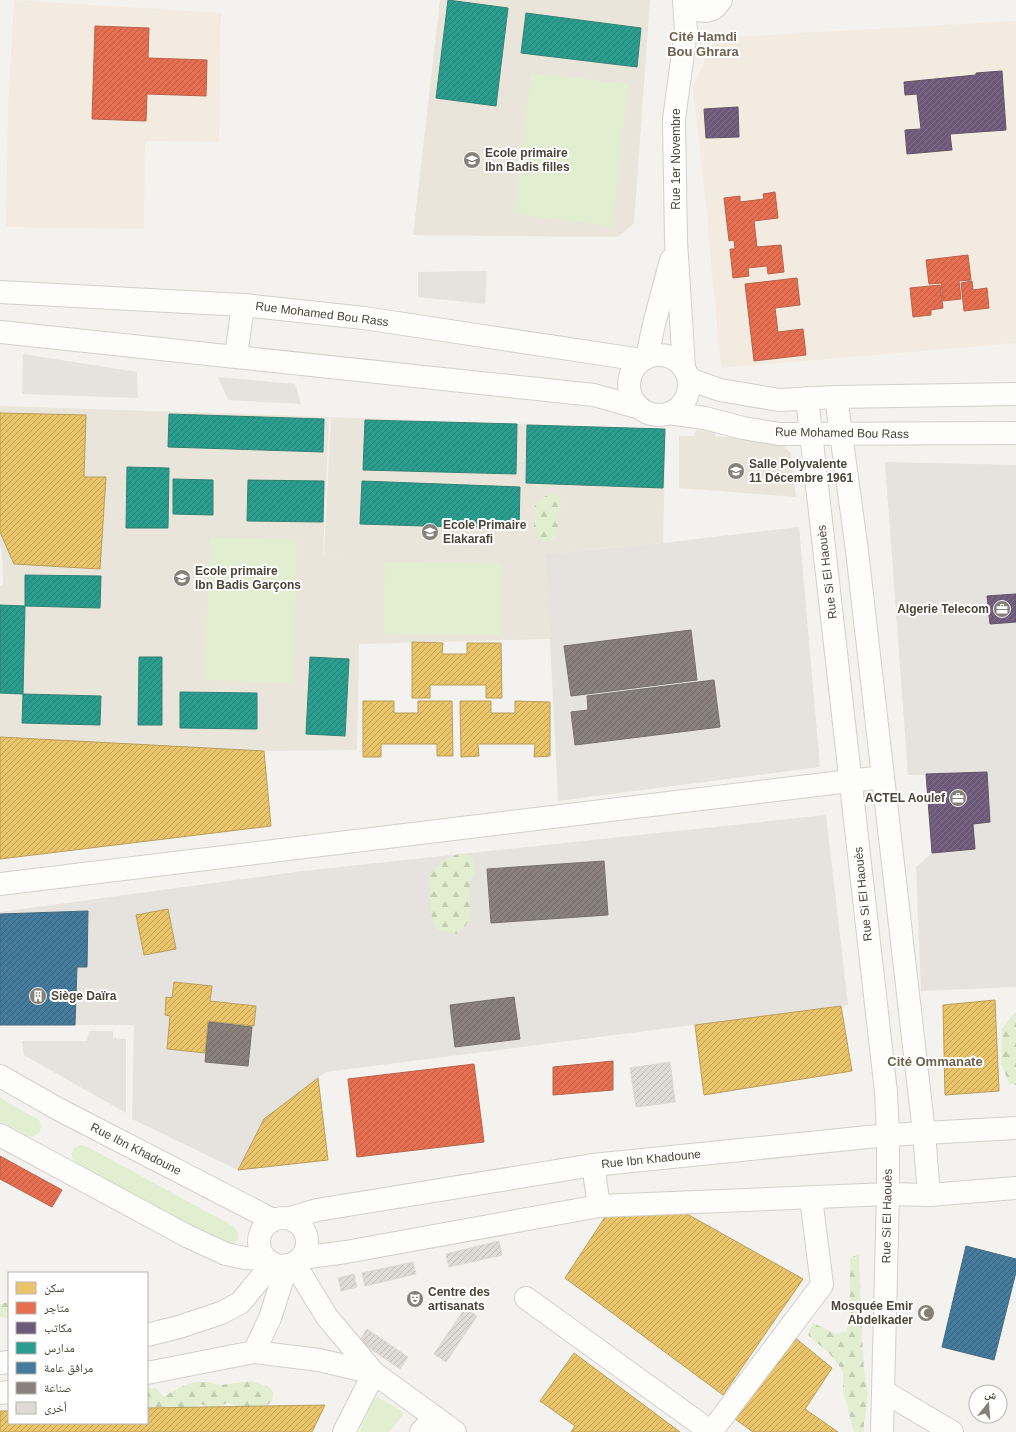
<svg xmlns="http://www.w3.org/2000/svg" width="1016" height="1432" viewBox="0 0 1016 1432" font-family="Arial,'Noto Naskh Arabic',sans-serif">
  <style>
    .commercial { fill: #f3ebdf; fill-rule: evenodd }
    .industrial { fill: #e6e2de; fill-rule: evenodd }
    .education { fill: #eae5da; fill-rule: evenodd }
    .grass { fill: #e1eecf }
    .forest { fill: url(#forest-firs) }
    .parking { fill: #e6e3df }
    .homes { fill: url(#homes-hatch); stroke: #ba9e5b }
    .shops { fill: url(#shops-hatch); stroke: #b8624a }
    .offices { fill: url(#offices-hatch); stroke: #635366 }
    .schools { fill: url(#schools-hatch); stroke: #348275 }
    .public { fill: url(#public-hatch); stroke: #476a7f }
    .industry { fill: url(#industry-hatch); stroke: #776f68 }
    .building { fill: url(#building-hatch); stroke: #dcd9d4 }
    .lines { fill: none; stroke-linecap: round; stroke-linejoin: round }
    .minor-casing { stroke: #d2d0cb; stroke-width: 24 }
    .tertiary-casing { stroke: #d2d0cb; stroke-width: 24 }
    .minor { stroke: #fdfdfc; stroke-width: 22 }
    .tertiary { stroke: #fdfdfc; stroke-width: 22 }
    .labels { text-anchor: middle; dominant-baseline: central; stroke-width: 4; stroke-linejoin: round; paint-order: stroke }
    .poi-label { font-size: 12px; font-weight: bold; fill: #4b4439; stroke: #fff; text-anchor: start }
    .street-label { font-size: 12px; fill: #4b4439; stroke: #fff }
    .neighbourhood-label { font-size: 13px; font-weight: bold; fill: #6e6250; stroke: #fff }
  </style>
  <defs>
    <pattern id="forest-firs" width="22" height="20" patternUnits="userSpaceOnUse"><rect width="22" height="20" fill="#e1eecf"/><path d="M5 1l3.5 6h-7zM16 11l3.5 6h-7z" fill="#c3cdb2"/></pattern>
    <pattern id="homes-hatch" width="6" height="6" patternUnits="userSpaceOnUse"><rect width="6" height="6" fill="#e9c46a"/><path d="M-1 1l2-2M0 6l6-6M5 7l2-2" fill="none" stroke="#bfa158"/></pattern>
    <pattern id="shops-hatch" width="6" height="6" patternUnits="userSpaceOnUse"><rect width="6" height="6" fill="#e76f51"/><path d="M-1 1l2-2M0 6l6-6M5 7l2-2" fill="none" stroke="#bd5d44"/></pattern>
    <pattern id="offices-hatch" width="6" height="6" patternUnits="userSpaceOnUse"><rect width="6" height="6" fill="#6d597a"/><path d="M-1 1l2-2M0 6l6-6M5 7l2-2" fill="none" stroke="#7f6f89"/></pattern>
    <pattern id="schools-hatch" width="6" height="6" patternUnits="userSpaceOnUse"><rect width="6" height="6" fill="#2a9d8f"/><path d="M-1 1l2-2M0 6l6-6M5 7l2-2" fill="none" stroke="#268276"/></pattern>
    <pattern id="public-hatch" width="6" height="6" patternUnits="userSpaceOnUse"><rect width="6" height="6" fill="#457b9d"/><path d="M-1 1l2-2M0 6l6-6M5 7l2-2" fill="none" stroke="#39617a"/></pattern>
    <pattern id="industry-hatch" width="6" height="6" patternUnits="userSpaceOnUse"><rect width="6" height="6" fill="#8a817c"/><path d="M-1 1l2-2M0 6l6-6M5 7l2-2" fill="none" stroke="#736b67"/></pattern>
    <pattern id="building-hatch" width="6" height="6" patternUnits="userSpaceOnUse"><rect width="6" height="6" fill="#dedbd6"/><path d="M-1 1l2-2M0 6l6-6M5 7l2-2" fill="none" stroke="#c0bdb8"/></pattern>
  </defs>
  <rect width="100%" height="100%" fill="#f4f2ee"/>
  <g class="commercial">
    <path d="M14 0 221 13 219 142 145 141 144 229 6 227 8 108ZM95 26 149 28 146 121 92 119Z"/>
    <path d="M1016 21V343L721 368 704 185 693 87 715 38Z"/>
  </g>
  <g class="industrial">
    <path d="M885 462 1016 465V987L921 991 916 867 932 853 926 775H908Z"/>
    <path d="M799 527 820 767 558 801 550 639 545 554 663 543Z"/>
    <path d="M826 815 848 1005 326 1072 264 1119 238 1170 132 1119 134 1025H75L77 967H86L0 914V912L303 871ZM604 861 608 915 491 923 487 869ZM174 982 211 986 210 1001 256 1006 254 1026 208 1021 165 1015 166 997 172 998ZM514 997 520 1039 455 1047 450 1005Z"/>
  </g>
  <g class="education">
    <path d="M440 0H650L634 223 618 237 413 235ZM448 1 508 8 496 106 436 98ZM527 13 641 28 637 67 522 53Z"/>
    <path d="M0 406 329 417 323 553 342 556 324 553 331 417 666 429 663 543 545 554 550 639 359 644 357 750 264 751 0 737V586L3 585 2 549 0 547ZM365 421 517 424 516 473 364 469ZM527 425 665 429 662 488 526 483ZM362 481 520 487 519 529 361 524ZM534 507 558 509 557 518 534 528Z"/>
    <path d="M696 430 715 431V437L775 438 791 453 796 497 679 488V436H694Z"/>
  </g>
  <g class="grass">
    <path d="M531 73 628 84 612 226 515 214Z"/>
    <path d="M210 537 297 540 293 683 205 680Z"/>
    <path d="M385 562 502 564 501 635 384 633Z"/>
    <path d="M0 1098 39 1120C43 1129 40 1136 30 1137L0 1121Z"/>
    <path d="M80 1145 86 1146 233 1226C239 1231 241 1243 231 1244 229 1245 226 1244 224 1244L76 1163C69 1157 71 1148 80 1145Z"/>
    <path d="M377 1397 402 1411 403 1415 389 1432H359L373 1400Z"/>
  </g>
  <g class="forest">
    <path d="M551 494 559 496 562 505C553 516 561 524 557 534 556 537 553 540 551 542L539 540 534 528V507L541 498Z"/>
    <path d="M458 854 472 856 476 873C461 891 476 905 468 922 466 926 461 930 458 934L437 930 430 911 431 890 430 876 441 861Z"/>
    <path d="M1016 1012V1085L1009 1083 1001 1064 1002 1029 1013 1014Z"/>
    <path d="M859 1254 862 1335 864 1370 868 1394 864 1425V1432H854L843 1391V1371L829 1353 808 1335 813 1323 836 1334 847 1331 850 1294V1258Z"/>
    <path d="M9 1301V1318L0 1317V1305Z"/>
    <path d="M252 1381 271 1388 273 1393 272 1402 260 1409H246L227 1403 213 1409 201 1404 192 1410H147V1390L149 1388H156L163 1397 181 1387 195 1382H207L220 1385Z"/>
  </g>
  <g class="parking">
    <path d="M487 271 485 304 418 297V272Z"/>
    <path d="M23 354 137 372 138 398 22 394Z"/>
    <path d="M218 377 295 384 301 404 228 400Z"/>
    <path d="M89 1031H113V1038L126 1039V1113L24 1055 22 1041H87Z"/>
  </g>
  <g class="homes">
    <path d="M0 413 86 415 84 477H106L100 569 14 564 0 532Z"/>
    <path d="M412 642 443 643 442 654H467V643H501L502 698H486V685H430V698H412Z"/>
    <path d="M363 701H394V713H418V701H452L453 756H437V744H381V757H363Z"/>
    <path d="M460 701H491V713H515V701L550 702V756L534 757 535 744H478L479 756 461 757Z"/>
    <path d="M0 737 264 751 271 826 0 859Z"/>
    <path d="M168 909 176 949 144 955 136 915Z"/>
    <path d="M174 982 212 986 210 1001 256 1006 254 1026 208 1021 205 1053 167 1049 170 1016 165 1015 166 997 172 998Z"/>
    <path d="M995 1000 999 1091 945 1095 943 1005Z"/>
    <path d="M841 1006 852 1071 704 1095 695 1025Z"/>
    <path d="M318 1078 328 1160 238 1170 264 1119Z"/>
    <path d="M671 1205 803 1279 723 1395 565 1278 611 1208Z"/>
    <path d="M794 1337 832 1368 805 1409 838 1432H753L735 1419Z"/>
    <path d="M574 1353 680 1432H571L575 1426 540 1401Z"/>
    <path d="M325 1405 312 1432H0V1411H9V1423H147V1408Z"/>
  </g>
  <g class="shops">
    <path d="M95 26 149 28 148 58 207 60 206 96 147 94 146 121 92 119Z"/>
    <path d="M775 192 778 218 754 221 757 247 781 245 784 272 768 274 767 266 748 268 749 276 733 278 730 249H735L734 240 729 241 724 198 740 196V202L764 199 763 194Z"/>
    <path d="M968 255 971 280 959 281 961 299 943 301 941 283 929 284 926 260Z"/>
    <path d="M797 278 800 305 775 308 778 332 803 329 806 355 754 361 745 284Z"/>
    <path d="M972 281 973 290 987 288 989 308 964 311 961 283Z"/>
    <path d="M940 285 943 308 931 310V315L913 317 910 288Z"/>
    <path d="M613 1061V1090L553 1095V1067Z"/>
    <path d="M474 1064 484 1142 357 1157 348 1079Z"/>
    <path d="M0 1156 62 1190 52 1207 0 1179Z"/>
  </g>
  <g class="offices">
    <path d="M1002 71 1006 130 950 134 952 150 907 154 905 130 921 129 917 94 905 95 904 82 976 75V73Z"/>
    <path d="M738 107 739 137 706 138 704 109Z"/>
    <path d="M1016 594V622L990 624 987 596Z"/>
    <path d="M987 772 990 822 973 824 975 849 932 853 926 774Z"/>
  </g>
  <g class="schools">
    <path d="M448 0 508 8 496 106 436 98Z"/>
    <path d="M526 13 641 28 637 67 521 53Z"/>
    <path d="M169 414 324 419 323 452 168 447Z"/>
    <path d="M365 420 517 424 516 474 363 470Z"/>
    <path d="M527 425 665 429 663 488 526 483Z"/>
    <path d="M127 467 169 468 168 528H126Z"/>
    <path d="M173 479 213 480V515L173 514Z"/>
    <path d="M248 480 324 481 323 522 247 521Z"/>
    <path d="M362 481 520 487 519 529 360 524Z"/>
    <path d="M25 575 101 576 100 608 25 606Z"/>
    <path d="M0 605 25 606 23 694 0 693Z"/>
    <path d="M139 657H162V725H138Z"/>
    <path d="M310 657 349 659 345 736 306 734Z"/>
    <path d="M180 692 257 693V729L180 728Z"/>
    <path d="M23 694 101 696 100 725 22 723Z"/>
  </g>
  <g class="public">
    <path d="M88 911 87 967H77L75 1025H0V914Z"/>
    <path d="M966 1246 1016 1259V1272L994 1360 942 1347Z"/>
  </g>
  <g class="industry">
    <path d="M691 630 697 680 571 696 564 646Z"/>
    <path d="M714 680 720 727 575 745 571 712 588 710 587 696Z"/>
    <path d="M604 861 608 915 491 923 487 869Z"/>
    <path d="M514 997 520 1039 455 1047 450 1005Z"/>
    <path d="M209 1022 252 1027 248 1066 205 1062Z"/>
  </g>
  <g class="building">
    <path d="M670 1062 675 1102 636 1107 630 1068Z"/>
    <path d="M499 1241 502 1255 449 1267 446 1254Z"/>
    <path d="M413 1262 416 1274 365 1286 362 1273Z"/>
    <path d="M354 1274 357 1287 341 1291 338 1278Z"/>
    <path d="M465 1308 477 1316 446 1362 434 1354Z"/>
    <path d="M367 1329 408 1357 400 1369 359 1341Z"/>
  </g>
  <g class="lines">
    <g class="minor-casing">
      <g id="minor">
        <path d="M686 0C690 10 705 14 714 8 717 6 719 2 721 0"/>
        <path d="M647 357 654 324 671 260"/>
        <path d="M684 368 676 241 674 119 686 31 684 0"/>
        <path d="M0 884 883 777"/>
        <circle cx="283" cy="1242" r="24"/>
        <path d="M294 1263 327 1317 374 1373"/>
        <path d="M526 1298 711 1432"/>
        <path d="M147 1335 179 1327 221 1313 240 1303 273 1263"/>
        <path d="M254 1352 270 1318 287 1265"/>
        <path d="M0 1363 9 1362"/>
        <path d="M147 1373 254 1352 319 1360 374 1373 455 1432"/>
        <path d="M0 1393 9 1392"/>
        <path d="M344 1432 374 1373"/>
        <path d="M421 1432 435 1417"/>
        <path d="M711 1432 822 1285 811 1198"/>
      </g>
    </g>
    <g class="tertiary-casing">
      <g id="tertiary">
        <path d="M0 292 243 305 364 318 642 360"/>
        <path d="M0 332 594 395 640 408"/>
        <circle cx="659" cy="385" r="30"/>
        <path d="M236 356 243 305"/>
        <path d="M689 379 720 390 779 400 836 397 1016 394"/>
        <path d="M836 397 857 551 924 1133 929 1195"/>
        <path d="M807 398 886 1092 888 1135V1194L882 1432"/>
        <path d="M669 413 705 418 743 428 779 434 1016 433"/>
        <path d="M0 1076 60 1110 273 1220"/>
        <path d="M0 1135 187 1236 226 1254 245 1258 266 1259"/>
        <path d="M593 1165 599 1206"/>
        <path d="M290 1218 317 1210 593 1165 888 1135 1016 1128"/>
        <path d="M301 1258 346 1252 599 1206 888 1194 929 1195 1016 1188"/>
        <path d="M883 1391 952 1432"/>
      </g>
    </g>
    <use href="#minor" class="minor"/>
    <use href="#tertiary" class="tertiary"/>
  </g>
  <defs>
    <g id="school-disc" transform="scale(0.9)"><circle r="9.5" fill="#868178" stroke="#fff"/><path d="M0-5L7-2L0 1L-7-2ZM-4 1L0 2.5L4 1V4Q0 6-4 4Z" fill="#fff"/></g>
    <g id="office-disc" transform="scale(0.9)"><circle r="9.5" fill="#868178" stroke="#fff"/><path d="M-6-3h4V-5.5h4V-3h4V5H-6ZM-1-4.5V-3h2v-1.5ZM-6 0V1H6V0Z" fill="#fff"/></g>
    <g id="building-disc" transform="scale(0.9)"><circle r="9.5" fill="#868178" stroke="#fff"/><path d="M-4-6H4V6H1V3H-1V6H-4ZM-2.5-4.3h1.7v1.8h-1.7ZM.8-4.3h1.7v1.8H.8ZM-2.5-1h1.7V.8h-1.7ZM.8-1h1.7V.8H.8Z" fill="#fff"/></g>
    <g id="theatre-disc" transform="scale(0.9)"><circle r="9.5" fill="#868178" stroke="#fff"/><path d="M-5-5.5Q0-4 5-5.5V0Q5 5 0 6Q-5 5-5 0ZM-3.3-2.5H-1v1.5H-3.3ZM1-2.5H3.3v1.5H1ZM-2.8 1Q0 5.5 2.8 1Z" fill="#fff"/></g>
    <g id="mosque-disc" transform="scale(0.9)"><circle r="9.5" fill="#868178" stroke="#fff"/><path d="M3.5-4.9A6 6 0 1 0 3.5 4.9A5 5 0 1 1 3.5-4.9Z" fill="#fff"/></g>
  </defs>
  <g fill-rule="evenodd">
    <use href="#school-disc" x="472" y="160"/>
    <use href="#school-disc" x="736" y="471"/>
    <use href="#school-disc" x="430" y="532"/>
    <use href="#school-disc" x="182" y="578"/>
    <use href="#office-disc" x="1002" y="609"/>
    <use href="#office-disc" x="958" y="798"/>
    <use href="#building-disc" x="38" y="996"/>
    <use href="#theatre-disc" x="415" y="1299"/>
    <use href="#mosque-disc" x="926" y="1313"/>
  </g>
  <g class="labels">
    <g class="poi-label">
      <text x="485" y="153">Ecole primaire<tspan x="485" dy="14">Ibn Badis filles</tspan></text>
      <text x="749" y="464">Salle Polyvalente<tspan x="749" dy="14">11 Décembre 1961</tspan></text>
      <text x="443" y="525">Ecole Primaire<tspan x="443" dy="14">Elakarafi</tspan></text>
      <text x="195" y="571">Ecole primaire<tspan x="195" dy="14">Ibn Badis Garçons</tspan></text>
      <text x="989" y="609" text-anchor="end">Algerie Telecom</text>
      <text x="945" y="798" text-anchor="end">ACTEL Aoulef</text>
      <text x="51" y="996">Siège Daïra</text>
      <text x="428" y="1292">Centre des<tspan x="428" dy="14">artisanats</tspan></text>
      <text x="913" y="1306" text-anchor="end">Mosquée Emir<tspan x="913" dy="14">Abdelkader</tspan></text>
    </g>
    <g class="street-label">
      <text transform="translate(676 159) rotate(-90)">Rue 1er Novembre</text>
      <text transform="translate(322 314) rotate(7)">Rue Mohamed Bou Rass</text>
      <text transform="translate(842 433) rotate(1)">Rue Mohamed Bou Rass</text>
      <text transform="translate(827 572) rotate(-97)">Rue Si El Haouès</text>
      <text transform="translate(863 894) rotate(-96)">Rue Si El Haouès</text>
      <text transform="translate(136 1149) rotate(27)">Rue Ibn Khadoune</text>
      <text transform="translate(651 1159) rotate(-6)">Rue Ibn Khadoune</text>
      <text transform="translate(887 1216) rotate(-89)">Rue Si El Haouès</text>
    </g>
    <g class="neighbourhood-label">
      <text x="703" y="36">Cité Hamdi<tspan x="703" dy="15">Bou Ghrara</tspan></text>
      <text x="935" y="1061">Cité Ommanate</text>
    </g>
  </g>
  <rect x="8" y="1272" width="140" height="152" fill="#ffffff" stroke="#b7b4b0"/>
  <rect x="16" y="1282" width="20" height="12" fill="#e9c46a" stroke="#b7b4b0"/>
  <text x="44" y="1292" font-size="12" fill="#4b4439">سكن</text>
  <rect x="16" y="1302" width="20" height="12" fill="#e76f51" stroke="#b7b4b0"/>
  <text x="44" y="1312" font-size="12" fill="#4b4439">متاجر</text>
  <rect x="16" y="1322" width="20" height="12" fill="#6d597a" stroke="#b7b4b0"/>
  <text x="44" y="1332" font-size="12" fill="#4b4439">مكاتب</text>
  <rect x="16" y="1342" width="20" height="12" fill="#2a9d8f" stroke="#b7b4b0"/>
  <text x="44" y="1352" font-size="12" fill="#4b4439">مدارس</text>
  <rect x="16" y="1362" width="20" height="12" fill="#457b9d" stroke="#b7b4b0"/>
  <text x="44" y="1372" font-size="12" fill="#4b4439">مرافق عامة</text>
  <rect x="16" y="1382" width="20" height="12" fill="#8a817c" stroke="#b7b4b0"/>
  <text x="44" y="1392" font-size="12" fill="#4b4439">صناعة</text>
  <rect x="16" y="1402" width="20" height="12" fill="#dedbd6" stroke="#b7b4b0"/>
  <text x="44" y="1412" font-size="12" fill="#4b4439">أخرى</text>
  <g transform="translate(988 1404) rotate(17)"><circle r="19" fill="#ffffff" stroke="#b7b4b0"/>
  <path d="M0-3L7 15L0 10L-7 15Z" fill="#868178"/>
  <text y="-6" font-size="11" font-weight="bold" text-anchor="middle" fill="#4b4439">ش</text>
  </g>
</svg>
